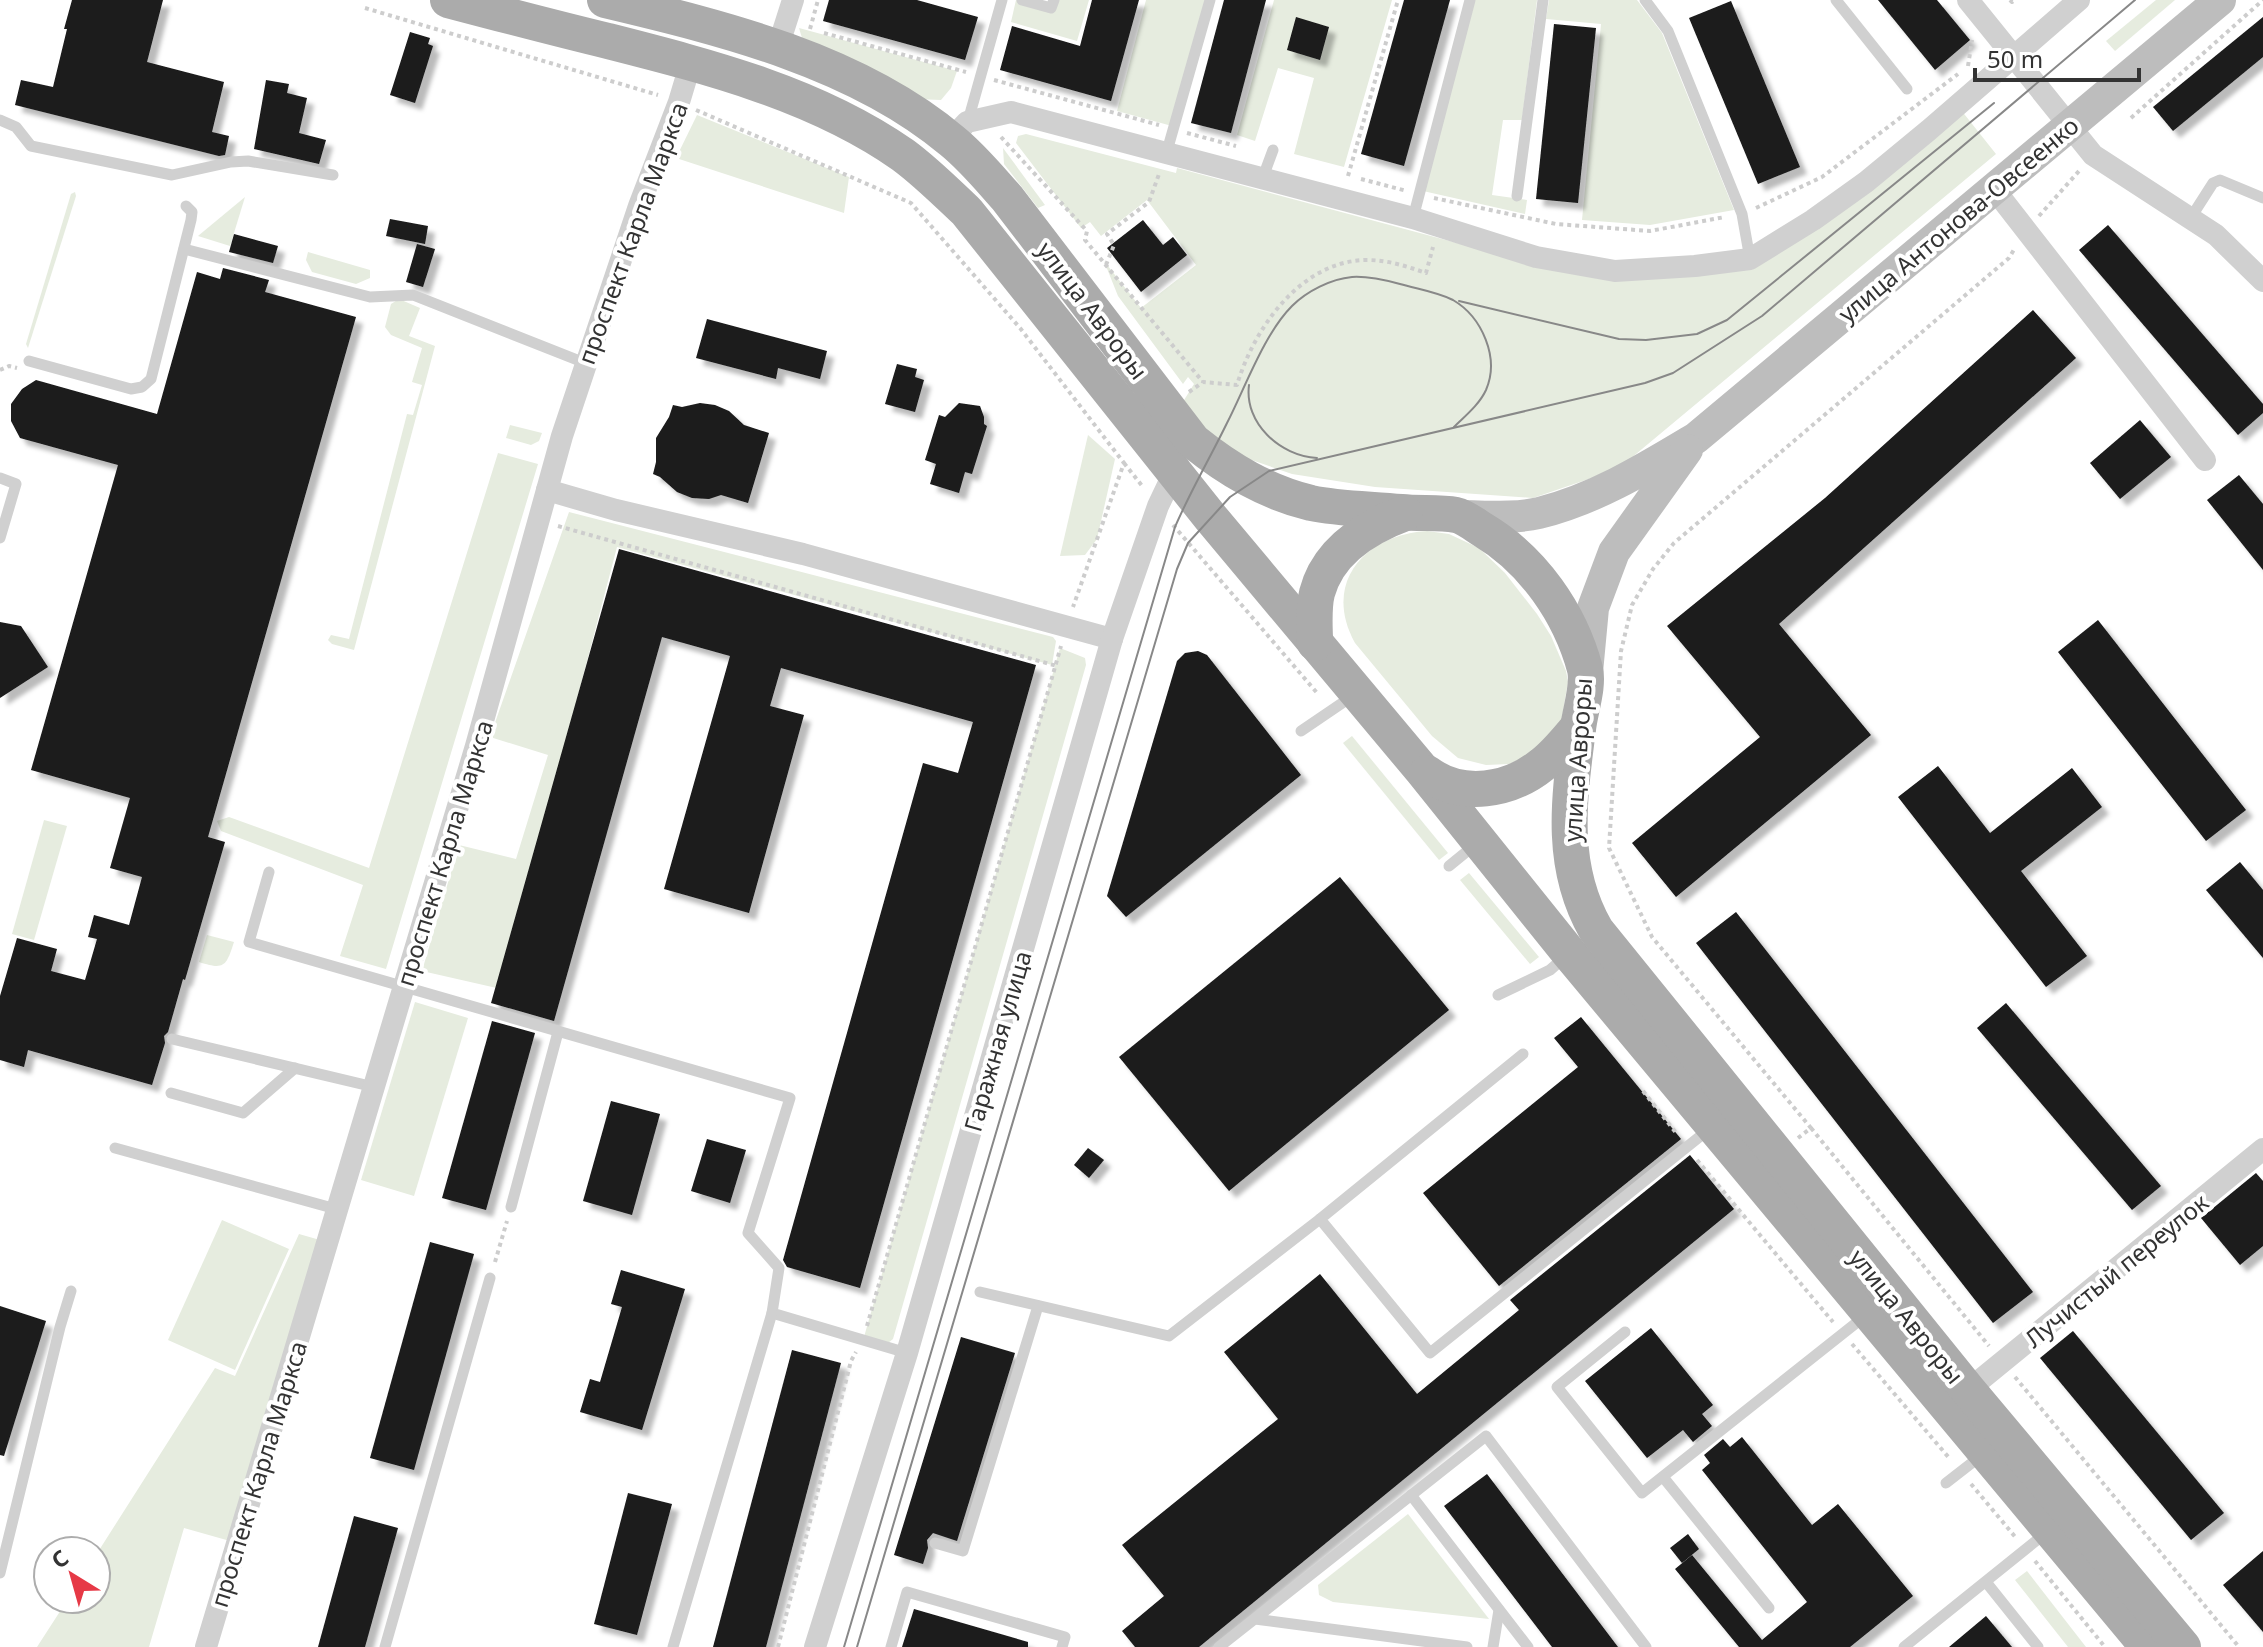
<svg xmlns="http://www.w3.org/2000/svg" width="2263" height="1647" viewBox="0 0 2263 1647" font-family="'Noto Sans',sans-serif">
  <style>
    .green { fill: #e6ecdf }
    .building { fill: #1a1a1a; filter: url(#shadow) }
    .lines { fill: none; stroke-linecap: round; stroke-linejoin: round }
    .path { stroke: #cdcdcd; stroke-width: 4; stroke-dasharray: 4 4; stroke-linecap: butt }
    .service { stroke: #d0d0d0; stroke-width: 11 }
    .minor { stroke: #d0d0d0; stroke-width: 22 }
    .secondary { stroke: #bdbdbd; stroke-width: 32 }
    .primary { stroke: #ababab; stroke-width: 36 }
    .tram { stroke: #888; stroke-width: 2 }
    .labels { text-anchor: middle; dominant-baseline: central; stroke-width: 8; stroke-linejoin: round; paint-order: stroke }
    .street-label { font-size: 24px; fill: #333; stroke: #fff }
  </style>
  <defs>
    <filter id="shadow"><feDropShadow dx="7" dy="7" stdDeviation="2" flood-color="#0004"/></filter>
  </defs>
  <rect width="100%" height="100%" fill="#fff"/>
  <g class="green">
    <path d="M1016 0 1052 10 1055 0H1089L1077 41 1011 22Z"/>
    <path d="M1146 0H1206L1172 126 1117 111Z"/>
    <path d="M1274 0H1392L1344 167 1294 154 1314 78 1278 68 1255 141 1237 135Z"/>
    <path d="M1475 0H1537L1522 120H1503L1492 195 1527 200 1525 214 1423 191Z"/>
    <path d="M1549 0H1637L1662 33 1734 210 1650 225 1582 220 1601 24 1546 19Z"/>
    <path d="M2156 0H2175L2115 51 2106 41Z"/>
    <path d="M799 28 957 71 951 88 941 100 916 99 802 38Z"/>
    <path d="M1961 110 1996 154 1618 469 1533 498 1375 487 1292 474 1240 456 1206 431 1181 405 1194 384 1188 377 1183 384 1118 296 1104 261 1141 308 1196 265 1147 200 1101 236 1090 222 1081 228 1016 143 1018 136 1026 134 1176 173 1177 168 1547 267 1618 280 1795 241Z"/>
    <path d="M697 115 849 177 844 213 676 158Z"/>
    <path d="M1003 148 1045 205 1038 208 1004 164Z"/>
    <path d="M75 192 76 196 28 348 26 344 71 194Z"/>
    <path d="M245 197 230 246 198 236Z"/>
    <path d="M308 252 370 270V278L356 284 312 272 306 260Z"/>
    <path d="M399 299 420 308 409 336 435 346 354 650 332 644 328 640 331 635 349 639 407 414 413 415 422 385 412 382 422 348 391 335 385 327 391 304Z"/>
    <path d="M510 425 542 433 539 441 531 445 506 438Z"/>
    <path d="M1088 435 1115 459 1097 539 1085 555 1060 556Z"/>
    <path d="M498 453 538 464 386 969 340 956 363 885 221 831 217 821 229 817 369 868Z"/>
    <path d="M569 512 1053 637 1056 641 1052 665 617 547 501 989 422 971 459 845 516 859 548 755 490 737Z"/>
    <path d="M1427 531 1449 534 1479 548 1505 573 1537 614 1551 636 1566 671 1568 682 1561 723 1542 749 1509 764 1486 765 1458 758 1432 736 1355 643C1322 583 1364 535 1427 531Z"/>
    <path d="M1060 648 1085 658 1086 665 893 1339 888 1343 864 1337Z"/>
    <path d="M1352 736 1448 853 1439 860 1343 743Z"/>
    <path d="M44 820 67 826 34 940 12 934Z"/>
    <path d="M1469 873 1539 957 1530 964 1460 880Z"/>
    <path d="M207 935 234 942C226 967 224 970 199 962Z"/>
    <path d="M415 1002 468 1018 414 1196 361 1180Z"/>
    <path d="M222 1220 289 1249 235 1370 168 1340Z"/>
    <path d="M299 1234 320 1240 230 1541 184 1528 149 1647H37L68 1599H96V1555L215 1368 235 1376Z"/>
    <path d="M1408 1514 1489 1619 1333 1602 1319 1595 1318 1585Z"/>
    <path d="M2027 1571 2086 1647H2068L2015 1580Z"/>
  </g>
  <g class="building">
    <path d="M72 0H163L147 62 224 82 212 132 229 136 225 155 219 156 15 105 21 80 53 87 67 29H64Z"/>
    <path d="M829 0H917L978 17 965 60 823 21Z"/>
    <path d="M1092 0H1139L1111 101 1000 70 1012 26 1080 46Z"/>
    <path d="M1224 0H1266L1231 133 1191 123Z"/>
    <path d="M1404 0H1450L1404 166 1361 154Z"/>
    <path d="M1878 0H1937L1970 40 1935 70Z"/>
    <path d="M1731 1 1800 167 1758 184 1689 18Z"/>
    <path d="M1296 17 1329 27 1320 60 1287 50Z"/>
    <path d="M2263 17V57L2173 131 2153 107Z"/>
    <path d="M1554 24 1596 28 1578 203 1536 199Z"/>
    <path d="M410 32 430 38 428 44 433 46 415 103 390 95Z"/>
    <path d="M266 80 289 84 287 93 307 98 299 133 326 140 319 164 254 149Z"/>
    <path d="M390 219 428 226 425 244 386 236Z"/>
    <path d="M1143 220 1163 245 1173 237 1187 255 1141 292 1107 248Z"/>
    <path d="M2108 225 2263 404V413L2238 435 2079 250Z"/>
    <path d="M234 234 278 246 273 263 229 252Z"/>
    <path d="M417 244 435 249 423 287 406 282Z"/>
    <path d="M223 268 269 280 265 292 356 317 208 837 225 842 185 980 183 979 168 1032 164 1036 165 1043 152 1085 28 1050 24 1067 0 1060V996L17 938 57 949 51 971 85 980 97 939 88 937 94 915 129 925 142 877 110 868 130 798 31 770 118 465 20 438 11 421V404L22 389 36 380 157 414 197 272 220 279Z"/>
    <path d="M2033 310 2076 358 1779 624 1871 735 1676 897 1632 843 1760 737 1667 626 1825 498Z"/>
    <path d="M707 319 827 351 820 379 778 368 776 379 696 358Z"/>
    <path d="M897 364 917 369 915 377 924 380 915 412 885 404Z"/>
    <path d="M700 403 715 405 729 411 744 425 769 433 748 503 721 495 709 499 692 498 677 492 660 477 653 474 656 462V438L669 417 673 405 682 407Z"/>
    <path d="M959 403 980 406 984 417V424L987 426 972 474 965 472 959 493 930 484 936 464 925 460 939 415 945 417Z"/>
    <path d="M2140 420 2171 457 2120 499 2090 463Z"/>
    <path d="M2239 475 2263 504V570L2207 500Z"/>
    <path d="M619 549 1036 665 860 1288 787 1267 783 1260 923 763 958 773 973 722 781 668 770 706 804 715 749 913 664 889 730 656 662 637 554 1021 491 1003Z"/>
    <path d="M2098 620 2246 810 2206 841 2058 652Z"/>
    <path d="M0 622 21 626 48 667 0 698Z"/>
    <path d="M1198 651 1207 655 1301 775 1126 917 1107 896 1177 661 1185 653Z"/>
    <path d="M1938 766 1990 833 2072 768 2102 807 2021 871 2087 956 2046 987 1898 797Z"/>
    <path d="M2240 862 2263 890V958L2206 890Z"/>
    <path d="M1340 877 1449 1010 1229 1191 1119 1057Z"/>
    <path d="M1736 912 2033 1292 1993 1323 1696 943Z"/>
    <path d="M2006 1003 2161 1186 2132 1210 1977 1028Z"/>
    <path d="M1581 1017 1681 1139 1499 1286 1423 1193 1578 1067 1554 1038Z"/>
    <path d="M492 1021 535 1033 486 1210 442 1198Z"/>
    <path d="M611 1101 660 1114 632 1215 583 1201Z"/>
    <path d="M707 1139 746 1150 730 1203 691 1191Z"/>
    <path d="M1088 1148 1104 1160 1089 1178 1074 1165Z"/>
    <path d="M1690 1155 1734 1209 1199 1647H1135L1122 1631 1164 1596 1122 1545 1278 1419 1224 1352 1320 1274 1417 1394 1519 1310 1510 1300Z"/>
    <path d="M2256 1173 2263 1181V1246L2240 1265 2201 1218Z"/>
    <path d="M430 1242 474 1254 414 1470 370 1458Z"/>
    <path d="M621 1270 685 1289 642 1430 580 1412 590 1379 600 1382 622 1307 611 1304Z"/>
    <path d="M0 1306 46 1321 4 1456 0 1455Z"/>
    <path d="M1651 1328 1713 1405 1702 1414 1712 1426 1693 1442 1683 1430 1647 1458 1585 1381Z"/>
    <path d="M2073 1331 2224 1513 2191 1540 2040 1358Z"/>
    <path d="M961 1337 1015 1353 957 1541 933 1533 927 1540 928 1548 923 1564 894 1555Z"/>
    <path d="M792 1350 841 1363 766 1647H713Z"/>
    <path d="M1742 1437 1812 1525 1838 1504 1913 1596 1850 1647H1739L1675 1569 1692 1555 1762 1640 1807 1602 1702 1470 1710 1463 1704 1455 1723 1439 1730 1447Z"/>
    <path d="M1487 1474 1618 1647H1552L1474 1545 1444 1506Z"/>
    <path d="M628 1493 672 1504 637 1635 594 1624Z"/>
    <path d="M354 1516 398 1528 365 1647H318Z"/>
    <path d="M1688 1534 1699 1549 1682 1563 1670 1548Z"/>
    <path d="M2263 1551V1632L2223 1585Z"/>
    <path d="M914 1609 1028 1642V1647H902Z"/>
    <path d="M1986 1616 2012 1647H1949Z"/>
  </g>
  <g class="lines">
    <g class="path">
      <path d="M2010 0 2012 2 2015 0"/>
      <path d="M365 8 658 95"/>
      <path d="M810 29 818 0"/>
      <path d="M824 33 966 72"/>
      <path d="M1968 66 1972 40"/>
      <path d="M994 80 1159 125"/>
      <path d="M696 110 911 203 1020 328 1124 463 1073 607"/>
      <path d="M2131 118 2263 0"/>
      <path d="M1187 133 1236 146"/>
      <path d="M1001 137 1087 231 1085 240 1203 382"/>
      <path d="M1348 176 1398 0"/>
      <path d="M1361 179 1407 191"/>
      <path d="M1434 198 1556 224 1650 231 1725 217"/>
      <path d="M1756 208 1822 177 1958 74"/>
      <path d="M2039 216 2079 171"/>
      <path d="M1106 265 1114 245 1107 234 1149 202 1159 174"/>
      <path d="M0 370 9 366 17 368"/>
      <path d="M1189 392 1203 382 1237 385C1254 328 1301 261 1366 260 1388 260 1406 266 1426 273L1433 247"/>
      <path d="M1124 463 1143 487"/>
      <path d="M1173 525 1318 694"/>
      <path d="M558 526 1057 666"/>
      <path d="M1643 1091 1677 1134"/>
      <path d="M1811 1128 1989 1346"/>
      <path d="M1798 1138 1811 1128 1652 937 1609 848 1621 651 1632 605 1653 569 1674 543 2009 258 2015 248"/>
      <path d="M1697 1160 1833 1322"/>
      <path d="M495 1262 507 1221"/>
      <path d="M867 1326 1061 646"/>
      <path d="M1852 1344 1950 1459"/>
      <path d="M2015 1377 2239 1647"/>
      <path d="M1971 1484 2017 1539"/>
      <path d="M2035 1561 2105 1647"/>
      <path d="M778 1647 851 1361 856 1352"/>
    </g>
    <g class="service">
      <path d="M1022 0 1051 8 1054 0"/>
      <path d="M1645 0 1668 31 1742 214 1750 259"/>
      <path d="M1836 0 1907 89"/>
      <path d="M0 120 16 127 31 146 172 175 231 162 248 161 333 175"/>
      <path d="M968 121 1002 0"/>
      <path d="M1167 151 1210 0"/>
      <path d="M1263 177 1273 150"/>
      <path d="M1517 196 1543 0"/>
      <path d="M1413 218 1470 0"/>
      <path d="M2190 219 2213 183 2220 180 2263 198"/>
      <path d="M184 249 370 297 413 295 585 363"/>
      <path d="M29 361 131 389 142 387 151 379 191 220 192 212 186 206"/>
      <path d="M0 478 16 484 0 538"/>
      <path d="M1301 731 1354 695"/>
      <path d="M1449 866 1476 844"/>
      <path d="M269 872 249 942 790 1098 748 1233 779 1268 772 1313 907 1353"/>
      <path d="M1498 995 1550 970 1566 956"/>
      <path d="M172 1039 374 1087"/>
      <path d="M1523 1054 1320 1219 1430 1353 1708 1130"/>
      <path d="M171 1093 243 1113 295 1068"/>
      <path d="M115 1148 336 1209"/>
      <path d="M511 1207 558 1032"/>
      <path d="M980 1292 1169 1336 1320 1219"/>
      <path d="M1625 1332 1557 1387 1642 1493 1865 1316"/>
      <path d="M1663 1477 1769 1608"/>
      <path d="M1946 1483 1982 1455"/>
      <path d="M1411 1495 1528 1647"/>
      <path d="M935 1543 963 1551 1038 1306"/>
      <path d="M0 1573 60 1327 71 1291"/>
      <path d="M1986 1582 2038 1647"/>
      <path d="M1255 1619 1467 1647"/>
      <path d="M385 1647 490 1278"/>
      <path d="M673 1647 772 1313"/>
      <path d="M891 1647 907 1592 1065 1637 1062 1647"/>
      <path d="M1219 1647 1486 1436 1646 1647"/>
      <path d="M1493 1647 1499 1610"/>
      <path d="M1904 1647 2047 1532"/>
    </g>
    <g class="minor">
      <path d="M1968 0 2093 155 2216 235 2263 281"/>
      <path d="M778 47 793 0"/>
      <path d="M951 139 967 122 1011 112 1413 218 1536 257 1615 271 1695 266 1750 259 1813 220 1866 182 1929 130 2079 0"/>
      <path d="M1994 189 2205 460"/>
      <path d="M547 490 616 510 803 554 1112 639"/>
      <path d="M1968 1390 2263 1149"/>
      <path d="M206 1647 476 746 562 436 639 206 679 102 691 62"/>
      <path d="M815 1647 907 1353 1112 639 1158 506 1178 464"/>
    </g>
    <g class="secondary">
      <path d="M1459 516C1485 516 1513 519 1539 513 1596 499 1646 468 1696 438L2220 0"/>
      <path d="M1587 672 1593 608 1614 552 1687 450"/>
    </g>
    <g class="primary">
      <path d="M448 0C501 14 554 28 608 41 710 67 816 94 903 155 926 172 946 192 967 212L1211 518 1422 770 1569 953 2148 1647"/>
      <path d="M605 0C723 28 857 61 952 141 973 158 989 178 1007 198L1193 441C1229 470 1266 492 1311 503 1339 509 1372 509 1401 512 1419 514 1439 512 1456 515 1465 517 1475 525 1483 530 1533 560 1570 613 1585 669 1589 687 1580 710 1578 729 1569 799 1559 866 1596 930L1968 1390 2183 1647"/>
      <path d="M1315 643C1315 627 1313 609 1317 593 1328 551 1367 527 1405 513"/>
      <path d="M1427 773C1462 799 1510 791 1543 764 1556 754 1567 740 1578 727"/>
    </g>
    <g class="tram">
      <path d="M1459 301 1619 339 1646 340 1697 334 1727 320 1994 103"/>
      <path d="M1249 385C1244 423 1280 456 1317 458"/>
      <path d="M844 1647 1175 527C1190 492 1210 458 1227 423 1245 388 1264 334 1292 306 1307 291 1331 279 1352 277 1367 276 1385 280 1400 284 1417 289 1437 292 1453 300 1482 317 1500 358 1486 390 1479 405 1465 416 1454 427"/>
      <path d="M857 1647 1177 569 1188 543 1230 497 1269 471 1645 383 1673 373 1762 316 2135 0"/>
    </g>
  </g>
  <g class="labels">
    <g class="street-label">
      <text transform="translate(1958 219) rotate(-40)">улица Антонова-Овсеенко</text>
      <text transform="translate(632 233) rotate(-70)">проспект Карла Маркса</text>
      <text transform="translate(1093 310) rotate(53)">улица Авроры</text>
      <text transform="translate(1577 760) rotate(-86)">улица Авроры</text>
      <text transform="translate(444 853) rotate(-73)">проспект Карла Маркса</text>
      <text transform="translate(997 1041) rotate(-74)">Гаражная улица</text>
      <text transform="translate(2116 1270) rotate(-39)">Лучистый переулок</text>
      <text transform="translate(1907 1316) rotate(51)">улица Авроры</text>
      <text transform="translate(258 1474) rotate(-73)">проспект Карла Маркса</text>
    </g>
  </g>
  <g transform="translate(72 1575) rotate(323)"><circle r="38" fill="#ffffff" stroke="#adadad" stroke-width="2"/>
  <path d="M0-6L14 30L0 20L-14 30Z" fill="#e63946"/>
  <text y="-12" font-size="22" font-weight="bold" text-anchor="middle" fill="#333333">С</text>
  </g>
  <path d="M1975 68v12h164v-12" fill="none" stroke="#333333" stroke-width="4"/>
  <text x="1987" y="68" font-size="24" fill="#333333" stroke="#ffffff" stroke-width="6" paint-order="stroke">50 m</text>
</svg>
